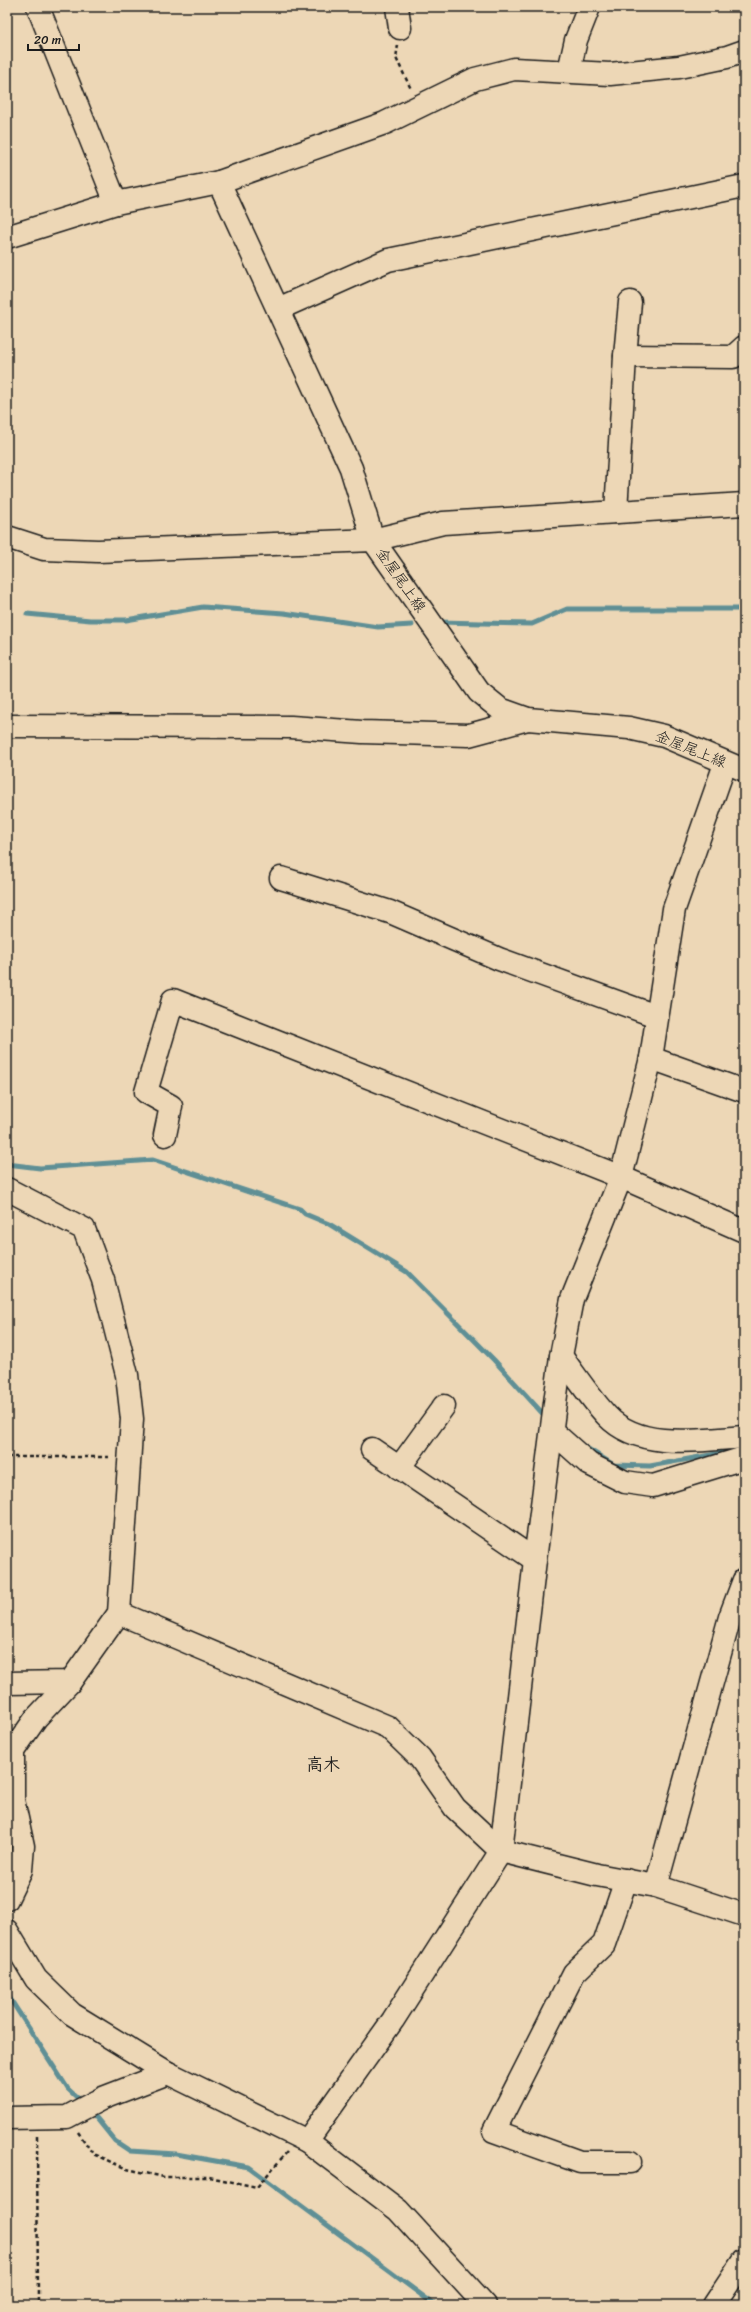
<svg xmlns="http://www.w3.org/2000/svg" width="751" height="2312" viewBox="0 0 751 2312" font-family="Sriracha,'Klee One',sans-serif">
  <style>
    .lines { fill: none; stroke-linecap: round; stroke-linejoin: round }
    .stream { stroke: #5e8f95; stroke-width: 5 }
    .minor-casing { stroke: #1c1c1c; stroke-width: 25 }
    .major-casing { stroke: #1c1c1c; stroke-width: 25 }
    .path { stroke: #1c1c1c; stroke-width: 2.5; stroke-dasharray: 4 3; stroke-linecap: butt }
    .minor { stroke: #edd7b6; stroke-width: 22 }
    .major { stroke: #edd7b6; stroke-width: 22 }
    .labels { text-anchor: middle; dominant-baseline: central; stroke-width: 3; stroke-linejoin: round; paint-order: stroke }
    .street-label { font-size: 15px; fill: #1c1c1c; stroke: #edd7b6 }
    .quarter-label { font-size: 17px; font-weight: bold; fill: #1c1c1c; stroke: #edd7b6 }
  </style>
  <rect width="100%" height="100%" fill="#edd7b6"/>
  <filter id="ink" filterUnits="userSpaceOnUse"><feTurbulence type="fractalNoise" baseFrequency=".025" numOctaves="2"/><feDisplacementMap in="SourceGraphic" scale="8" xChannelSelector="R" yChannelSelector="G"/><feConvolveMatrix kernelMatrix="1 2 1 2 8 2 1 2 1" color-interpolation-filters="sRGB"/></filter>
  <g filter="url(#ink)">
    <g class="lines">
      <g class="stream">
        <path d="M27 614 90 620H126L203 607 284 613 378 627 412 625"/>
        <path d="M438 622 532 624 567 609H744"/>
        <path d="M7 1164 40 1168 153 1160 300 1209 305 1214 329 1224 407 1272 494 1360 544 1415"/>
        <path d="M582 1445 614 1465 650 1466 733 1451"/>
        <path d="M7 1994 68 2089 83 2103"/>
        <path d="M90 2110 115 2141 130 2151 176 2154 249 2167 435 2305"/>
      </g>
      <g class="minor-casing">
        <g id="minor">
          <path d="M38 7 116 203"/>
          <path d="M397 7 400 28"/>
          <path d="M569 71 576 40 589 7"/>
          <path d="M219 182 351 468 373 540 443 523 744 504"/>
          <path d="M7 237 116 203 219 182 385 123 475 79 514 69 610 74 679 67 727 57 744 51"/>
          <path d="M278 309 388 260 744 186"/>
          <path d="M625 356 733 357 744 347"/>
          <path d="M616 512 625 356 630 302"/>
          <path d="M7 726 291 727 362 732 469 735 528 719"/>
          <path d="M281 878 390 912 499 959 656 1016"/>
          <path d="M651 1058 744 1091"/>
          <path d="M165 1135 171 1106 146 1092 173 1000 621 1177 744 1231"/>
          <path d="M7 1189 84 1229 103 1280 127 1375 132 1419 119 1613 70 1682 7 1683"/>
          <path d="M561 1356C576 1376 590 1398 607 1416 640 1451 702 1440 744 1437"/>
          <path d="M552 1431 589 1464 625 1482 653 1486 744 1458"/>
          <path d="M372 1449 535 1560"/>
          <path d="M399 1468 444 1406"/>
          <path d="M119 1613 388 1727 420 1758 455 1808 501 1851 597 1875 656 1886 744 1915"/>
          <path d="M626 1880 604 1944 574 1973 494 2131 580 2162H630"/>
          <path d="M656 1886 730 1617 744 1580"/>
          <path d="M7 1899 21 1870 23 1846 13 1800V1751L36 1718 70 1682"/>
          <path d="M7 1931 36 1979 72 2014 168 2073 307 2141 398 2210 485 2305"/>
          <path d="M7 2118 67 2117 103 2098 168 2073"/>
          <path d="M307 2141 393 2020 501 1851 535 1560 561 1356 572 1299 621 1177 651 1058 674 909 725 764"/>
          <path d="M714 2305 744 2260"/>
        </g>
      </g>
      <g class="major-casing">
        <path id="major" d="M7 537 44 549 98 551 373 540 479 692 500 709 528 719 629 728 664 736 744 770"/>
      </g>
      <g class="path">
        <path d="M398 45 396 58 411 89"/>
        <path d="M7 1457H111"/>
        <path d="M78 2132 93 2154 127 2169 164 2177H209L257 2187 287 2152"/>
        <path d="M37 2136 38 2305"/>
      </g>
      <use href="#minor" class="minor"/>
      <use href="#major" class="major"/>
    </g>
  </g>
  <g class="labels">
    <g class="street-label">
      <text transform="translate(401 580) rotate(55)">金屋尾上線</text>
      <text transform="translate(691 749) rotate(22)">金屋尾上線</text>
    </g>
    <g class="quarter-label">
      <text x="323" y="1764">高木</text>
    </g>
  </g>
  <rect width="751" height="2312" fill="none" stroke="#edd7b6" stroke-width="24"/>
  <rect x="12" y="12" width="727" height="2288" fill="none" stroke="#1c1c1c" stroke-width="1.5" filter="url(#ink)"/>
  <path d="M28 44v6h51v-6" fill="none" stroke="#1c1c1c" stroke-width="2"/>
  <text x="34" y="44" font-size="12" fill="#1c1c1c" stroke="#edd7b6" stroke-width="3" paint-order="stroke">20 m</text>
</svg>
